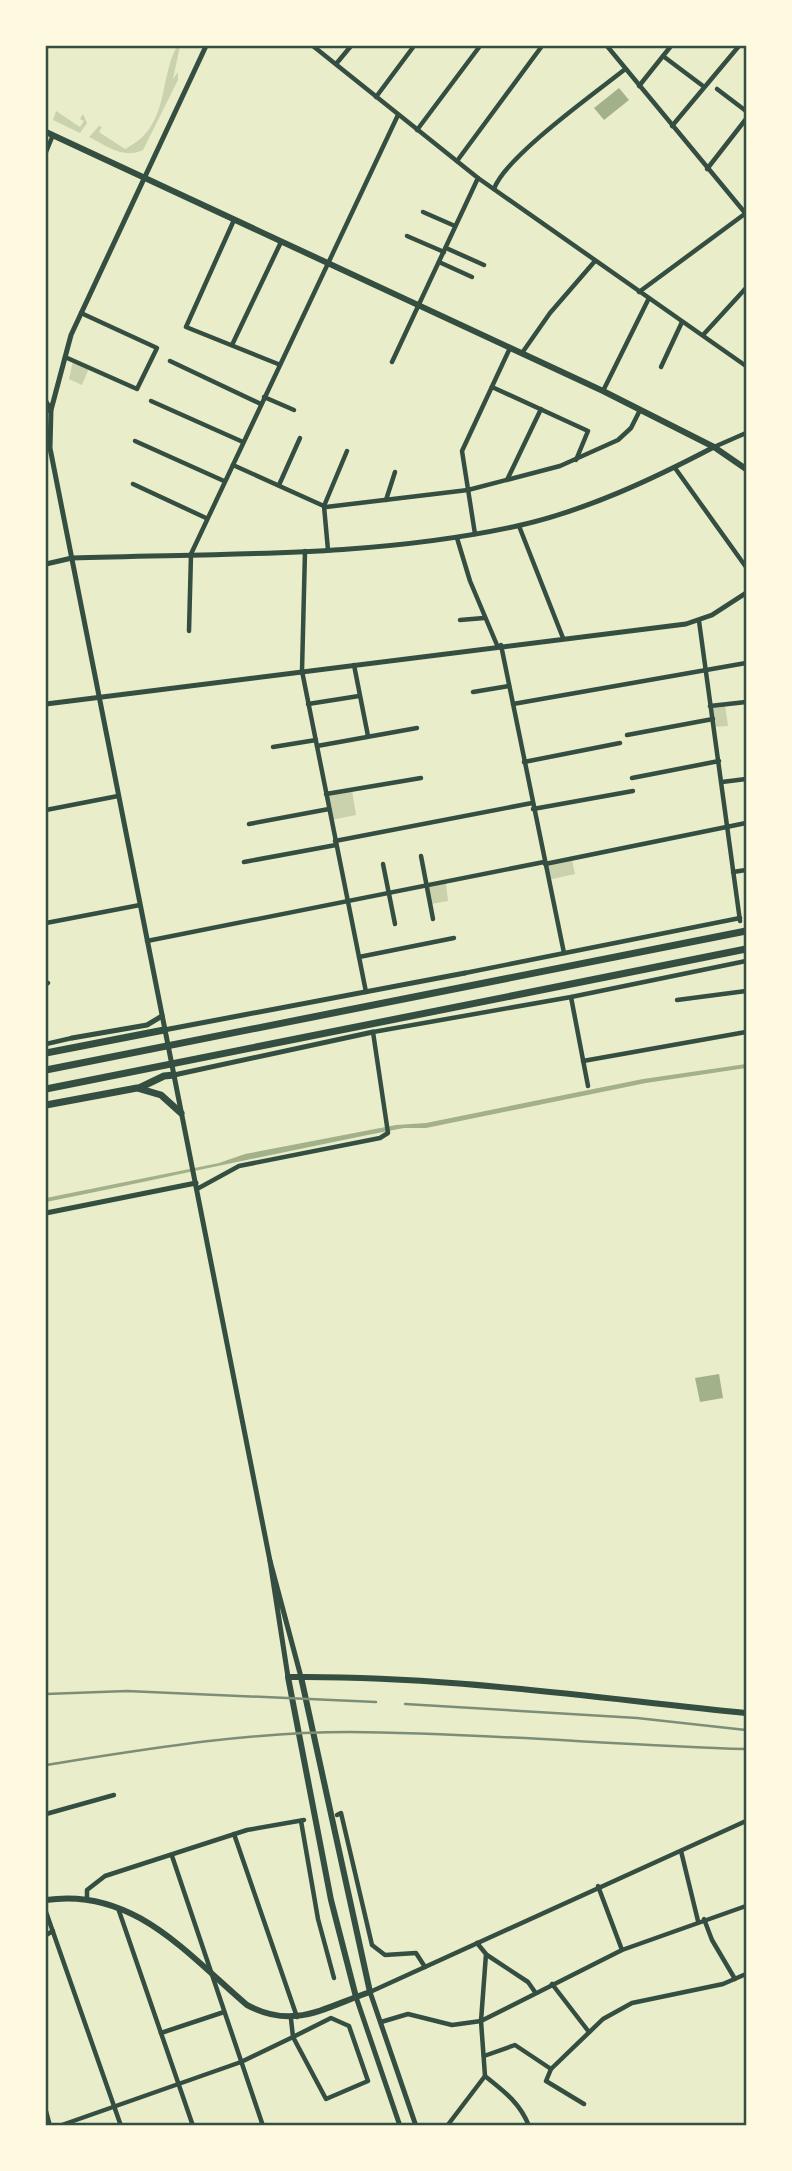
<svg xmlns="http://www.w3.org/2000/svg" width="792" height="2171" viewBox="0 0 792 2171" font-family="'Archivo Narrow',sans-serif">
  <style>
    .green { fill: #cad2ad }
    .water { fill: #a3b18a }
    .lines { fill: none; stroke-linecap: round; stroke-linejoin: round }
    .minor { stroke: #344e41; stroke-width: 4.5 }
    .tertiary { stroke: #344e41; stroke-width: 5 }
    .secondary { stroke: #344e41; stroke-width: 6 }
    .primary { stroke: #344e41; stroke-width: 6 }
    .trunk { stroke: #344e41; stroke-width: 7 }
    .rail { stroke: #7c8e77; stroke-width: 2.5 }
    .neatline { fill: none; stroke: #344e41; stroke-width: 2.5 }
  </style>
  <rect width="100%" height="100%" fill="#e9edc9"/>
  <g class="green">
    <path d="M177 46H180L173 79 178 72V80L143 150C123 159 109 147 89 137L99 126 102 127 99 132 125 149C170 127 158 82 177 46Z"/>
    <path d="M56 111 80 127 84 121 80 119 83 114 87 123 80 133 53 120Z"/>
    <path d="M73 361 89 368 82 385 69 379Z"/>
    <path d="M725 705 728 726 713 727 711 708Z"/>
    <path d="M352 790 356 815 331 820 327 795Z"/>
    <path d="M572 860 575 874 548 880 546 865Z"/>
    <path d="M446 883 448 901 431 904 428 886Z"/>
  </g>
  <g class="water">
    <path d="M619 88 629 100 604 120 594 108Z"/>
    <path d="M746 1064V1068L646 1083 426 1128H404C284 1151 166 1178 46 1202V1198L219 1163 245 1154 396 1125 426 1123 643 1079Z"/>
    <path d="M719 1374 723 1398 700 1402 695 1378Z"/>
  </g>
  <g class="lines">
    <g class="minor">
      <path d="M313 46 478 178 746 366"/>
      <path d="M607 46 746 214"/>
      <path d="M663 56 703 86"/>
      <path d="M336 64 351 46"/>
      <path d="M639 86 671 46"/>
      <path d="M717 89 746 111"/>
      <path d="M376 97 414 46"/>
      <path d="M672 126 739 46"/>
      <path d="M417 130 480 46"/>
      <path d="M46 152 53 135"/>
      <path d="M457 161 542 46"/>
      <path d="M707 169 746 119"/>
      <path d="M494 189C505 157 595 93 624 70"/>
      <path d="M423 212 455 226"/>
      <path d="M234 220 186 327 278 364"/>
      <path d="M407 236 444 252"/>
      <path d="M446 248 484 265"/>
      <path d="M439 262 472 277"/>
      <path d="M639 292 746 213"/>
      <path d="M703 335 746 288"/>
      <path d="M232 345 281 242"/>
      <path d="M522 353 550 313 595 261"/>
      <path d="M65 357 137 389 157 348 81 313"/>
      <path d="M170 361 261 404"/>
      <path d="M392 362 478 178"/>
      <path d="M661 367 682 322"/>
      <path d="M492 387 588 431 576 460"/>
      <path d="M603 391 648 300"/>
      <path d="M264 397 294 410"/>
      <path d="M46 401 51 410 46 411"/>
      <path d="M151 401 243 442"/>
      <path d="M135 441 224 481"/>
      <path d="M714 447 746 433"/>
      <path d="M233 465 326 507 468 490 560 466 618 440 631 428 640 410"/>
      <path d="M675 468 746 567"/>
      <path d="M507 480 541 409"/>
      <path d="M133 484 206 518"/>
      <path d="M279 485 300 438"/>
      <path d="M386 500 395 472"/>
      <path d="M519 526 563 638"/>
      <path d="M475 534 462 451 510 348"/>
      <path d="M457 538 470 581 497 645"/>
      <path d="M328 550 324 506 347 451"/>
      <path d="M305 551 302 671 366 992"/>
      <path d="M460 620 484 618"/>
      <path d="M699 621 740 921"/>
      <path d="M189 631 191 554 398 115"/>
      <path d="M501 645 564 953"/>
      <path d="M354 665 368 736"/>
      <path d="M473 692 509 686"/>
      <path d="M308 704 359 696"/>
      <path d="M513 704 746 663"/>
      <path d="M710 706 746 702"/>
      <path d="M627 735 713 719"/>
      <path d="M317 746 417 728"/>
      <path d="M273 747 316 740"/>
      <path d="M524 762 620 743"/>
      <path d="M632 778 719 761"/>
      <path d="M722 782 746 779"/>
      <path d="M326 794 421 778"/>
      <path d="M533 809 633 791"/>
      <path d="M46 810 118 796"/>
      <path d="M249 824 329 809"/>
      <path d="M335 841 532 803"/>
      <path d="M421 856 433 919"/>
      <path d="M244 862 336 845"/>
      <path d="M383 864 395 924"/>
      <path d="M545 864 746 823"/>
      <path d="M733 872 746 870"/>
      <path d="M46 923 140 905"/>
      <path d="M147 941 544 862"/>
      <path d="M359 957 454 938"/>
      <path d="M465 973 740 918"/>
      <path d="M46 984 48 983"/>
      <path d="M571 997 588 1086"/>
      <path d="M677 1000 746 991"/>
      <path d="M46 1044 72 1038"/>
      <path d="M583 1061 746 1032"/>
      <path d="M197 1189 239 1166 380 1138 388 1133 373 1032 571 997 746 961"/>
      <path d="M46 1814 114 1795"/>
      <path d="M337 1815 341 1813 372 1945 385 1955 416 1953 425 1967"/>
      <path d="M301 1821 318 1919 334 1978"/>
      <path d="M234 1834 297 2017"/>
      <path d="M681 1851 698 1921"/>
      <path d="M172 1856 263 2126"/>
      <path d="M598 1886 622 1950"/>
      <path d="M87 1899V1890L105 1876 247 1830 304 1820"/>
      <path d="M118 1908 193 2126"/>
      <path d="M46 1912 121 2126"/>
      <path d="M704 1919 712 1940 735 1979"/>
      <path d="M46 1935 53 1931"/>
      <path d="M477 1943 486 1954 481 2021 485 2076C504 2091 520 2103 529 2126"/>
      <path d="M487 1955 528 1982 535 1992"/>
      <path d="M552 1984 589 2032"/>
      <path d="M370 1992 746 1821"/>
      <path d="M331 2018 349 2026 368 2081 326 2099 293 2037Z"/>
      <path d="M381 2022 408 2014 452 2025 481 2021 622 1950 746 1906"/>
      <path d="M161 2033 224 2012"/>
      <path d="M484 2056 515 2045 551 2069"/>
      <path d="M584 2104 546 2081 551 2069 603 2019 632 2003 723 1984 746 1974"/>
      <path d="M46 2111 50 2126"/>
      <path d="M59 2126 241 2062 293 2037 291 2019"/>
      <path d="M447 2126 485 2076"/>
    </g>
    <g class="tertiary">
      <path d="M206 46 71 335 51 410 50 448 270 1561"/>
      <path d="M46 564 72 558C220 553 371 558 517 526 585 511 653 479 714 447"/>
      <path d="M46 704 686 624 712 615 746 593"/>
      <path d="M164 1030 465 973"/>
      <path d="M72 1038 147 1025 162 1016"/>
      <path d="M174 1075 373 1032"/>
      <path d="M46 1213 196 1183"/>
      <path d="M288 1677 270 1561 301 1677"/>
      <path d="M370 1992 416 2126"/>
      <path d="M356 1997 400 2126"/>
    </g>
    <g class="secondary">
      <path d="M46 1900C133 1887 186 1953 247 2005 294 2030 323 2008 370 1992L301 1677"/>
      <path d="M356 1997 331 1900 288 1677C441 1675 594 1698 746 1713"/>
    </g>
    <path class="primary" d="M46 132 603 391 714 447 746 469"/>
    <g class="trunk">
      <path d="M46 1053 164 1030"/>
      <path d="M46 1070 746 931"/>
      <path d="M139 1088 164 1076 174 1075"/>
      <path d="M46 1089 746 949"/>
      <path d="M46 1105 137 1088 161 1095 181 1113"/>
    </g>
    <g class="rail">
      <path d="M46 1694 127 1691 376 1702"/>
      <path d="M405 1704 637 1718 746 1730"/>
      <path d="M46 1765C147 1749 247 1732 350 1732 483 1733 614 1745 746 1749"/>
    </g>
  </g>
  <rect width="792" height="2171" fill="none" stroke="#fefae0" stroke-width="94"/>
  <rect x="47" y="47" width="698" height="2077" class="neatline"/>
</svg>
